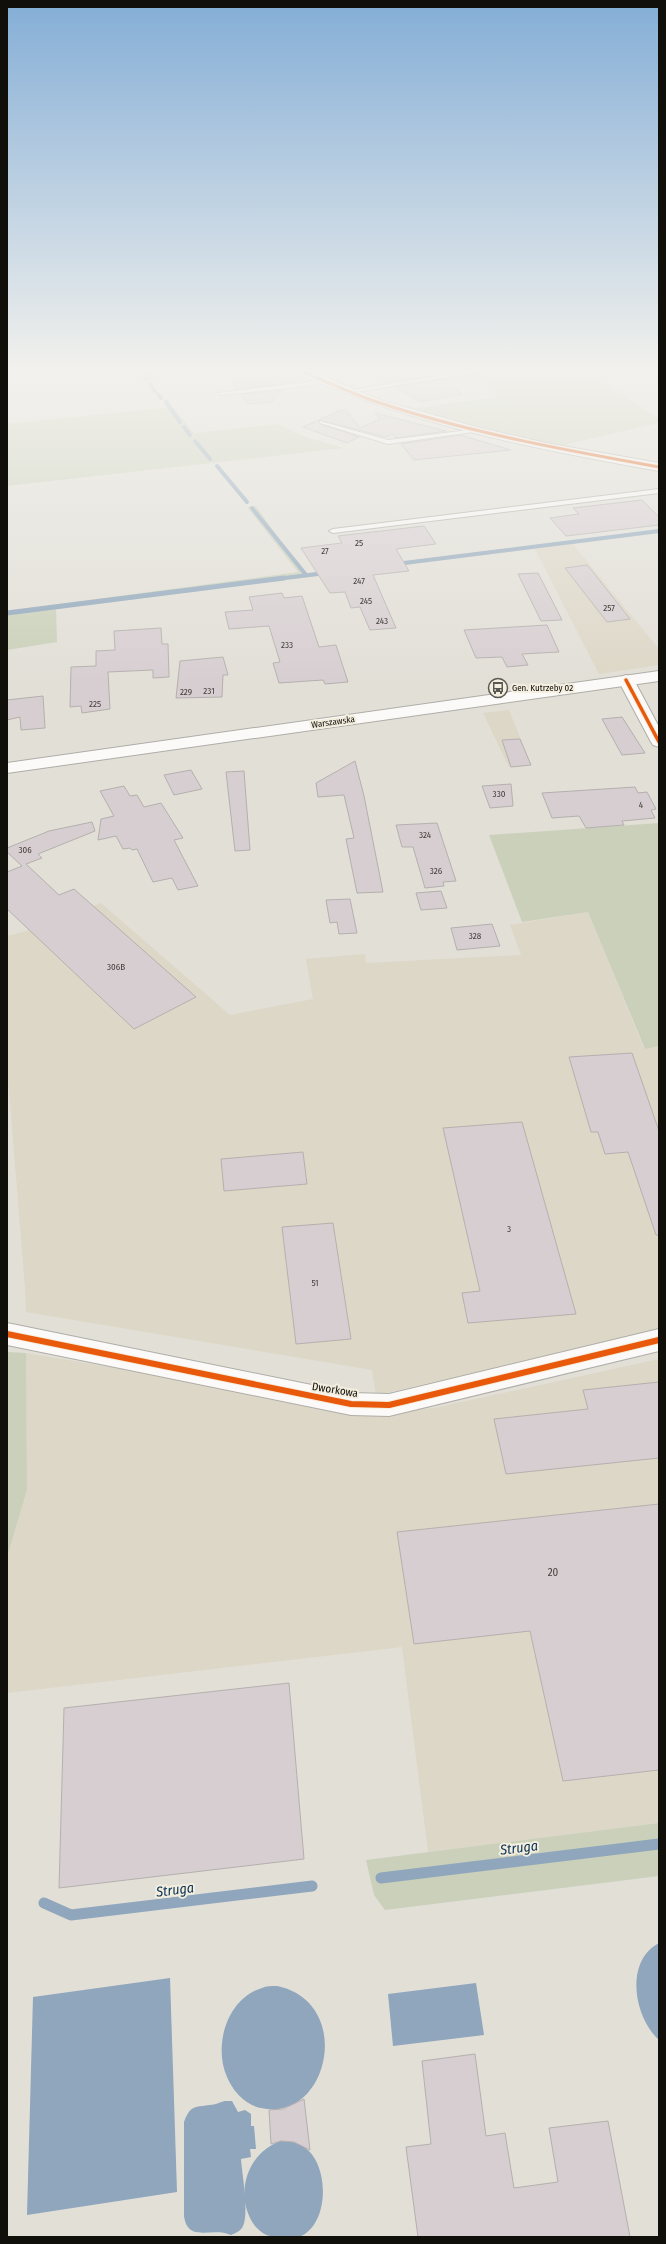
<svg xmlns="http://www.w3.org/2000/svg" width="666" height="2244" viewBox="0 0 666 2244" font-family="'Fira Sans Condensed',sans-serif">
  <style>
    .built { fill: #ddd7c7 }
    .green { fill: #cad0b9 }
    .water { fill: #8fa6bc }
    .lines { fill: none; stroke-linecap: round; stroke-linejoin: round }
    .stream-far2 { stroke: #8fa6bc; stroke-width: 4 }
    .stream-far1 { stroke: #8fa6bc; stroke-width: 5 }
    .stream { stroke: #8fa6bc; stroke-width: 11 }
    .building { fill: #d7ced1; stroke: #b4b0ae }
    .service-casing { stroke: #afada7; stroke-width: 2 }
    .minor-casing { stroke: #afada7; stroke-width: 2 }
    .secondary-casing { stroke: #afada7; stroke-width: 2 }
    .service { fill: #fbfaf9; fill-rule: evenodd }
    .minor { fill: #fbfaf9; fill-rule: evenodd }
    .secondary { fill: #fbfaf9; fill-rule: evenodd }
    .cycleway-far2-casing { stroke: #f4eedf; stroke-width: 4.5 }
    .cycleway-far1-casing { stroke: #f4eedf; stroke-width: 5.5 }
    .cycleway-casing { stroke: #f4eedf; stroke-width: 8 }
    .cycleway-far2 { stroke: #e8590c; stroke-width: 3 }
    .cycleway-far1 { stroke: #e8590c; stroke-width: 3.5 }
    .cycleway { stroke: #e8590c; stroke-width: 6 }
    .labels { text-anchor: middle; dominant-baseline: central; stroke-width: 4; stroke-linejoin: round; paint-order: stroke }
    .number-label { font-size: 9px; fill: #44403d }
    .far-poi-label { font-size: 9px; fill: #110f0a; stroke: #f4eedf; text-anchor: start }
    .far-street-label { font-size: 9px; fill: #110f0a; stroke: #f4eedf }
    .street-label { font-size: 11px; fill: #110f0a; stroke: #f4eedf }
    .near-number-label { font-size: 11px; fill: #44403d }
    .near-water-label { font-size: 14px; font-style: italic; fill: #083254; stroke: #f4eedf }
  </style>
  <rect width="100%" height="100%" fill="#e2dfd7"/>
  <g class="built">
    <path d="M572 543 659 649V665L599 674 535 549Z"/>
    <path d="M509 710 531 765 509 767 483 713Z"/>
    <path d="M101 903 230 1015 313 999 306 959 365 954 366 963 521 955 510 925 588 912 644 1049 659 1046V1331L376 1395 372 1370 26 1312 25 1287 7 1067V936L26 931Z"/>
    <path d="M26 1353 374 1411 434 1408 659 1359V1823L428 1852 402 1647 7 1693V1557L27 1490Z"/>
  </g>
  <g class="green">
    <path d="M136 370H158L164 380 143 382Z"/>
    <path d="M499 370H659L602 380 659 419V423L559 446 406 409 498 397 477 379 412 388 404 385Z"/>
    <path d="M173 407 194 433 277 424 306 437 344 448 7 486V424Z"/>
    <path d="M256 506 277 536 307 573 659 530V533L56 609 57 642 7 650V611L298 572 247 507Z"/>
    <path d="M659 823V1046L645 1049 588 912 522 922 489 835Z"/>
    <path d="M7 1352 26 1353 27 1490 7 1557Z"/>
    <path d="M659 1823V1876L385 1910 374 1895 366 1860Z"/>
  </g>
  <g class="water">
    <path d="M659 1943V2040C634 2018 624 1961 659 1943Z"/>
    <path d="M170 1978 177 2192 27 2215 33 1997Z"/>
    <path d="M476 1983 484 2035 393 2046 388 1994Z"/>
    <path d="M277 1986C355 2002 329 2123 261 2108 245 2105 233 2091 227 2077 213 2046 227 1998 262 1988 266 1986 272 1986 277 1986Z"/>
    <path d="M225 2101H232L238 2112 245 2110 251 2114V2126H254L256 2149H250L251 2157 241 2159C242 2174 250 2217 242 2228 239 2232 235 2233 231 2235 212 2226 188 2244 184 2216V2122C190 2106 194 2107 210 2105 215 2105 220 2102 225 2101Z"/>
    <path d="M281 2141C290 2141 297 2142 304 2147 330 2164 330 2225 299 2237 295 2238 287 2237 281 2237 269 2237 263 2235 255 2226 233 2196 247 2152 281 2141Z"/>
  </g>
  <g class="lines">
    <g class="stream-far2">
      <path d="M140 370 146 379"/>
      <path d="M150 384 155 391"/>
      <path d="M158 394 161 398"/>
      <path d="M166 402 180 422"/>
      <path d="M184 427 190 435"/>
      <path d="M195 441 210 459"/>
      <path d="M217 466 247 502"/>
      <path d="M252 508 306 575"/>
      <path d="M396 564 659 531"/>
      <path d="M276 579 326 573"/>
    </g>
    <path class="stream-far1" d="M7 613 284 578"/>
    <g class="stream">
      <path d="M381 1878 659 1844"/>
      <path d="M44 1903 71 1915 312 1886"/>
    </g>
  </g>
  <g class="building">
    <path d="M366 370H431L437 375 387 383Z"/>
    <path d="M276 376 293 382 237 389 232 382 266 379Z"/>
    <path d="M443 379 462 394 420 402 395 387Z"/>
    <path d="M284 390 272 402 247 404 241 394Z"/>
    <path d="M346 410 360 428 380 419 375 413 446 431 396 438 393 434 386 437 319 420 338 411Z"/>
    <path d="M319 420 320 424 359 437 347 443 303 427Z"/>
    <path d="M460 435 511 450 414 460 401 444Z"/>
    <path d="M642 500 659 517V525L566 536 550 518 579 514 573 508Z"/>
    <path d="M424 526 436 544 396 549 409 571 373 575 396 628 370 630 360 607 351 608 345 592 330 593 301 548 342 543 338 536Z"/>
    <path d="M587 565 593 572 630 619 607 622 565 568Z"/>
    <path d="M538 573 562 620 541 621 518 574Z"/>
    <path d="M282 593 284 598 302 596 319 647 336 645 348 682 325 684 323 680 279 683 273 663 280 662 269 626 229 629 225 612 253 610 249 597Z"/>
    <path d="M547 625 559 652 522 654 528 665 507 667 502 657 476 658 464 630Z"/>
    <path d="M161 628 162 644H168L169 677 153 678V670L108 672 110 709 82 713 81 706 70 707 71 667 96 666V651L115 650 114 631Z"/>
    <path d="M223 657 228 675H223L222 697 176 698 180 661Z"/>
    <path d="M43 696 45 728 21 730 20 717 7 720V700Z"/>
    <path d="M622 717 645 753 622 755 602 719Z"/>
    <path d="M520 739 531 765 511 767 502 740Z"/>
    <path d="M355 761 364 796 383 892 357 893 346 839 354 838 344 795 318 797 316 783Z"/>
    <path d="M191 770 202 789 174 795 164 775Z"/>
    <path d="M244 771 250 850 235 851 226 772Z"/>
    <path d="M511 784 513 806 490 808 482 786Z"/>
    <path d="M124 786 130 796 137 795 144 807 161 803 183 838 174 840 198 886 178 890 172 878 153 882 137 849 132 850 130 848 123 849 116 836 98 840 101 819 114 816 100 791Z"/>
    <path d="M635 787 638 793 647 792 656 809 651 810 655 818 622 821 624 825 586 828 579 816 552 818 542 793Z"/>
    <path d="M92 822 95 831 38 854 42 858 26 864 59 895 74 889 196 997 134 1029 7 909V872L22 866 7 852V848L49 831Z"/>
    <path d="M437 823 456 881 443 882 444 886 425 888 413 847H402L396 825Z"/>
    <path d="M441 891 447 908 421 910 416 893Z"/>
    <path d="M350 899 357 933 339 934 337 922 330 923 326 900Z"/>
    <path d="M492 924 500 946 457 950 451 928Z"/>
    <path d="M632 1053 659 1131V1235H656L628 1152 605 1154 598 1132H591L569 1057Z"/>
    <path d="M522 1122 576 1314 468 1323 462 1293 480 1291 443 1128Z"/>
    <path d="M303 1152 307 1184 224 1191 221 1159Z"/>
    <path d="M333 1223 351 1339 296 1344 282 1227Z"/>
    <path d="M659 1382V1458L506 1474 494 1419 588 1409 583 1390Z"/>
    <path d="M659 1504V1770L563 1781 530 1631 414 1644 397 1532Z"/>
    <path d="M289 1683 304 1859 59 1888 64 1708Z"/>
    <path d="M475 2054 486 2136 505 2133 514 2188 558 2182 549 2128 608 2121 630 2237H418L406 2147 431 2144 422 2061Z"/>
    <path d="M304 2099 310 2150 294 2142 281 2141 271 2144 269 2110 283 2109Z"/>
  </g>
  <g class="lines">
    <g class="service-casing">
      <g id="service">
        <path d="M475 370H491L349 393 346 391Z"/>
        <path d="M322 378 324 381 308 386 221 395 218 393 308 382Z"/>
        <path d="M320 421 388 440 477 429 480 431 388 444 320 423Z"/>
        <path d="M659 489V493L333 533 329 531 333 529Z"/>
      </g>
    </g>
    <g class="minor-casing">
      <g id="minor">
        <path d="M293 370H308L383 401 480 428 546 443 659 463V471C548 451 436 430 331 387 322 384 299 377 293 370Z"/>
        <path d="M626 675 631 677 634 680 659 727V747L653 745 651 742 618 680 621 677Z"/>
        <path d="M7 1323 351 1393 389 1394 659 1329V1351L389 1416 351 1415 7 1345Z"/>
      </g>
    </g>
    <g class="secondary-casing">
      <path id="secondary" d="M659 671V681L7 773V763Z"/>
    </g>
    <use href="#service" class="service"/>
    <use href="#minor" class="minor"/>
    <use href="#secondary" class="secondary"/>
    <g class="cycleway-far2-casing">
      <path id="cycleway-far2" d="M298 370C325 381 352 394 380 403 471 433 565 450 659 467"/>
    </g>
    <g class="cycleway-far1-casing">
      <path id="cycleway-far1" d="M626 680 659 742"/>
    </g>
    <g class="cycleway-casing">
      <path id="cycleway" d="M7 1334 351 1404 389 1405 659 1340"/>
    </g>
    <use href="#cycleway-far2" class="cycleway-far2"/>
    <use href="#cycleway-far1" class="cycleway-far1"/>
    <use href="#cycleway" class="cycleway"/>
  </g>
  <linearGradient id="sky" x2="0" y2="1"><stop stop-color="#84aed6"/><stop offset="0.54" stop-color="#f2f1ed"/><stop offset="1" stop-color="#f2f1ed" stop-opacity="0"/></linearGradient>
  <rect width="666" height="684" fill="url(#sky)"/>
  <defs>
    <g id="bus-ring" transform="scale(1)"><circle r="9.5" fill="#f4eedf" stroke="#5a5852" stroke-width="1.5"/><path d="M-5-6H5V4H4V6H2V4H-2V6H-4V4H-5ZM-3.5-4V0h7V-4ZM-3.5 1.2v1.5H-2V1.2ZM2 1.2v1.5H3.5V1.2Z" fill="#5a5852"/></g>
  </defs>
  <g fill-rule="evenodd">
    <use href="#bus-ring" x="498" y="688"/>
  </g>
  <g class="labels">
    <g class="number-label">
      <text x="359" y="543">25</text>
      <text x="325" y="551">27</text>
      <text x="359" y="581">247</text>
      <text x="366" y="601">245</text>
      <text x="609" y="608">257</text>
      <text x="382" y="621">243</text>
      <text x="287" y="645">233</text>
      <text x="209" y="691">231</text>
      <text x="186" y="692">229</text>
      <text x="95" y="704">225</text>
      <text x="499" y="794">330</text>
      <text x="641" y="805">4</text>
      <text x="425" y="835">324</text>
      <text x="25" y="850">306</text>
      <text x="436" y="871">326</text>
      <text x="475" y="936">328</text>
      <text x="116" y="967">306B</text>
      <text x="509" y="1229">3</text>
      <text x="315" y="1283">51</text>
    </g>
    <g class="far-poi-label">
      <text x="512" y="688">Gen. Kutrzeby 02</text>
    </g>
    <g class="far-street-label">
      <text transform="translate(333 722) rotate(-8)">Warszawska</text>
    </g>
    <g class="street-label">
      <text transform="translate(335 1390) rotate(9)">Dworkowa</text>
    </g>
    <g class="near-number-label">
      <text x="553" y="1572">20</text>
    </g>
    <g class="near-water-label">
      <text transform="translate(519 1848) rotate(-7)">Struga</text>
      <text transform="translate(175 1890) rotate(-7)">Struga</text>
    </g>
  </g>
  <rect width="666" height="2244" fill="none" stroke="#110f0a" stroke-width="16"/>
</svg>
